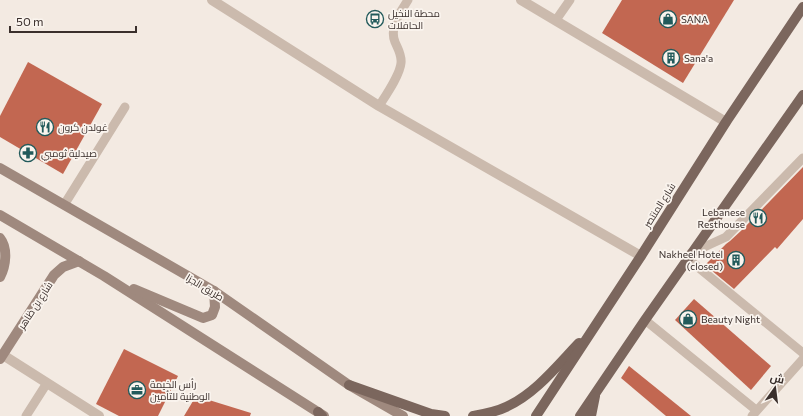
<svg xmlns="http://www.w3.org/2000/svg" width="803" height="416" viewBox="0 0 803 416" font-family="Commissioner,Cairo,sans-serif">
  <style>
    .building { fill: #c26751 }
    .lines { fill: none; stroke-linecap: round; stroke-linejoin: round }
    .lane { stroke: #cbbaad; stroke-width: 9 }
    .street { stroke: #cbbaad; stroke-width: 10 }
    .secondary { stroke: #9f897e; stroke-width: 10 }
    .primary { stroke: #7b665d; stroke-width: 10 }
    .labels { text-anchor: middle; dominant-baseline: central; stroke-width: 3.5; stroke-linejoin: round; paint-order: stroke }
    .poi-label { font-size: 10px; fill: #3a2f2c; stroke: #faf4ee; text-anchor: start }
    .street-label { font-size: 10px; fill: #3a2f2c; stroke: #faf4ee }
  </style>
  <rect width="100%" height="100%" fill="#f3eae2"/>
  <g class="building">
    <path d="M622 0H734L683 83 602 33Z"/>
    <path d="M28 62 102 104 63 174 0 137V116Z"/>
    <path d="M803 167V219L777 249 775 247 734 289 705 265 726 244 730 241 743 229Z"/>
    <path d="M694 299 771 366 751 390 675 320Z"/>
    <path d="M124 349 178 376 158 416H119L96 404Z"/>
    <path d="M629 366 691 416H666L621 378Z"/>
    <path d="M196 396 251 413 250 416H184Z"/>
  </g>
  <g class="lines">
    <g class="lane">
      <path d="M556 20 570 0"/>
      <path d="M379 106C386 95 400 75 401 63 402 55 398 49 395 42 389 27 400 13 408 0"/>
      <path d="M64 205 125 107"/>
      <path d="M691 253 726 237 803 158"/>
      <path d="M688 259 803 353"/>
      <path d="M645 320 756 410"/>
      <path d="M26 416 47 383"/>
      <path d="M752 416 803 359"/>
    </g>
    <g class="street">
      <path d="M212 0 379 106 641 256"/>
      <path d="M521 0 726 122"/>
      <path d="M3 355 99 416"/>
    </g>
    <g class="secondary">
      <path d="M0 168 214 291 349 385 403 416"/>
      <path d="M0 215 104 276 324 416"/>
      <path d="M0 238C8 248 6 266 0 277"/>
      <path d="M134 289 203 318 212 315 215 307 214 291"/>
      <path d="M0 359 54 275 63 267 79 261"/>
    </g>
    <g class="primary">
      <path d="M349 385 431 414 445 416"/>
      <path d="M318 412 322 416"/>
      <path d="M473 416C484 414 496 412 506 407 535 394 557 366 579 343"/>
      <path d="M536 416 641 256 726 122 803 7"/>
      <path d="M580 416 645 320 803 95"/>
      <path d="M591 416 595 396"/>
    </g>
  </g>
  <defs>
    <g id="bus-ring" transform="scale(0.9)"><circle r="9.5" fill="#faf4ee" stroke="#225a5b" stroke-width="1.5"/><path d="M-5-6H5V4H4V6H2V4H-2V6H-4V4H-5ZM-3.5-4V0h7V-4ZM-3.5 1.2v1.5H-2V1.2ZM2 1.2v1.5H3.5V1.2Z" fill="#225a5b"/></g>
    <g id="shop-ring" transform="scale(0.9)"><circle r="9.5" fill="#faf4ee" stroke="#225a5b" stroke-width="1.5"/><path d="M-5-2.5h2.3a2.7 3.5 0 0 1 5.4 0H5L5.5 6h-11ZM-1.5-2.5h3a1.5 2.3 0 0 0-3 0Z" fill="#225a5b"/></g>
    <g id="building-ring" transform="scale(0.9)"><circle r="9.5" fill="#faf4ee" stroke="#225a5b" stroke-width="1.5"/><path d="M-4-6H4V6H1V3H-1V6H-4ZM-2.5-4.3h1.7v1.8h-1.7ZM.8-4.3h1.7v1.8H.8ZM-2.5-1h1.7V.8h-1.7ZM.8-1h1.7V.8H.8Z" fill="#225a5b"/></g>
    <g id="restaurant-ring" transform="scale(0.9)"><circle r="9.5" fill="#faf4ee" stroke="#225a5b" stroke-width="1.5"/><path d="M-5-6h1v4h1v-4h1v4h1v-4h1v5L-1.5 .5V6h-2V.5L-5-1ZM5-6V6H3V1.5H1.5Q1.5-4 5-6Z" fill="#225a5b"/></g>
    <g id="pharmacy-ring" transform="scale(0.9)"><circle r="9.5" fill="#faf4ee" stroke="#225a5b" stroke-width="1.5"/><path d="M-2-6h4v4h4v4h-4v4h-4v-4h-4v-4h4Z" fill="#225a5b"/></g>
    <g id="office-ring" transform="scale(0.9)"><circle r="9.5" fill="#faf4ee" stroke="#225a5b" stroke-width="1.5"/><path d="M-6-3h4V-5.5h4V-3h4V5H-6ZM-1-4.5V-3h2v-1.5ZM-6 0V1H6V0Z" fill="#225a5b"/></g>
  </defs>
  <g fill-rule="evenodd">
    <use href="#bus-ring" x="375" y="19"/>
    <use href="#shop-ring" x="668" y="19"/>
    <use href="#building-ring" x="671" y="58"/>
    <use href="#restaurant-ring" x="45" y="127"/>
    <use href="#pharmacy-ring" x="28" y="153"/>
    <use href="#restaurant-ring" x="758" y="218"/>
    <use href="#building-ring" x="736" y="260"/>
    <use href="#shop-ring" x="688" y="319"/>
    <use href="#office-ring" x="137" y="390"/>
  </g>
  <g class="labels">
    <g class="poi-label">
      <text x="388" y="13">محطة النخيل<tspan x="388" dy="12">الحافلات</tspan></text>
      <text x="681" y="19">SANA</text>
      <text x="684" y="58">Sana'a</text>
      <text x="58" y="127">غولدن كرون</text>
      <text x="41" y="153">صيدلية ثومبي</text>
      <text x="745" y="212" text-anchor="end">Lebanese<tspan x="745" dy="12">Resthouse</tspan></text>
      <text x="723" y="254" text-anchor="end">Nakheel Hotel<tspan x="723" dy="12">(closed)</tspan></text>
      <text x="701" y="319">Beauty Night</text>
      <text x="150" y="384">رأس الخيمة<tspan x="150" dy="12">الوطنية للتأمين</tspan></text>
    </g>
    <g class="street-label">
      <text transform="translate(659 205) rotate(-58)">شارع المنتصر</text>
      <text transform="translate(205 287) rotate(31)">طريق الجزا</text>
      <text transform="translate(35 305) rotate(-57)">شارع بن ظاهر</text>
    </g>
  </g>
  <g transform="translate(775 388) rotate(14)" stroke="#faf4ee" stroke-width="3" paint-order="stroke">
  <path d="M0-3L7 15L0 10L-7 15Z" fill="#3a2f2c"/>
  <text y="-6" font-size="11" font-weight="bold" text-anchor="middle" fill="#3a2f2c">ش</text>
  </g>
  <path d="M10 26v6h126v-6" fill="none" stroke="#3a2f2c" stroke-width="2"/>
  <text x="16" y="26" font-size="12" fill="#3a2f2c" stroke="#faf4ee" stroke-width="3" paint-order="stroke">50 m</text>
</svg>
